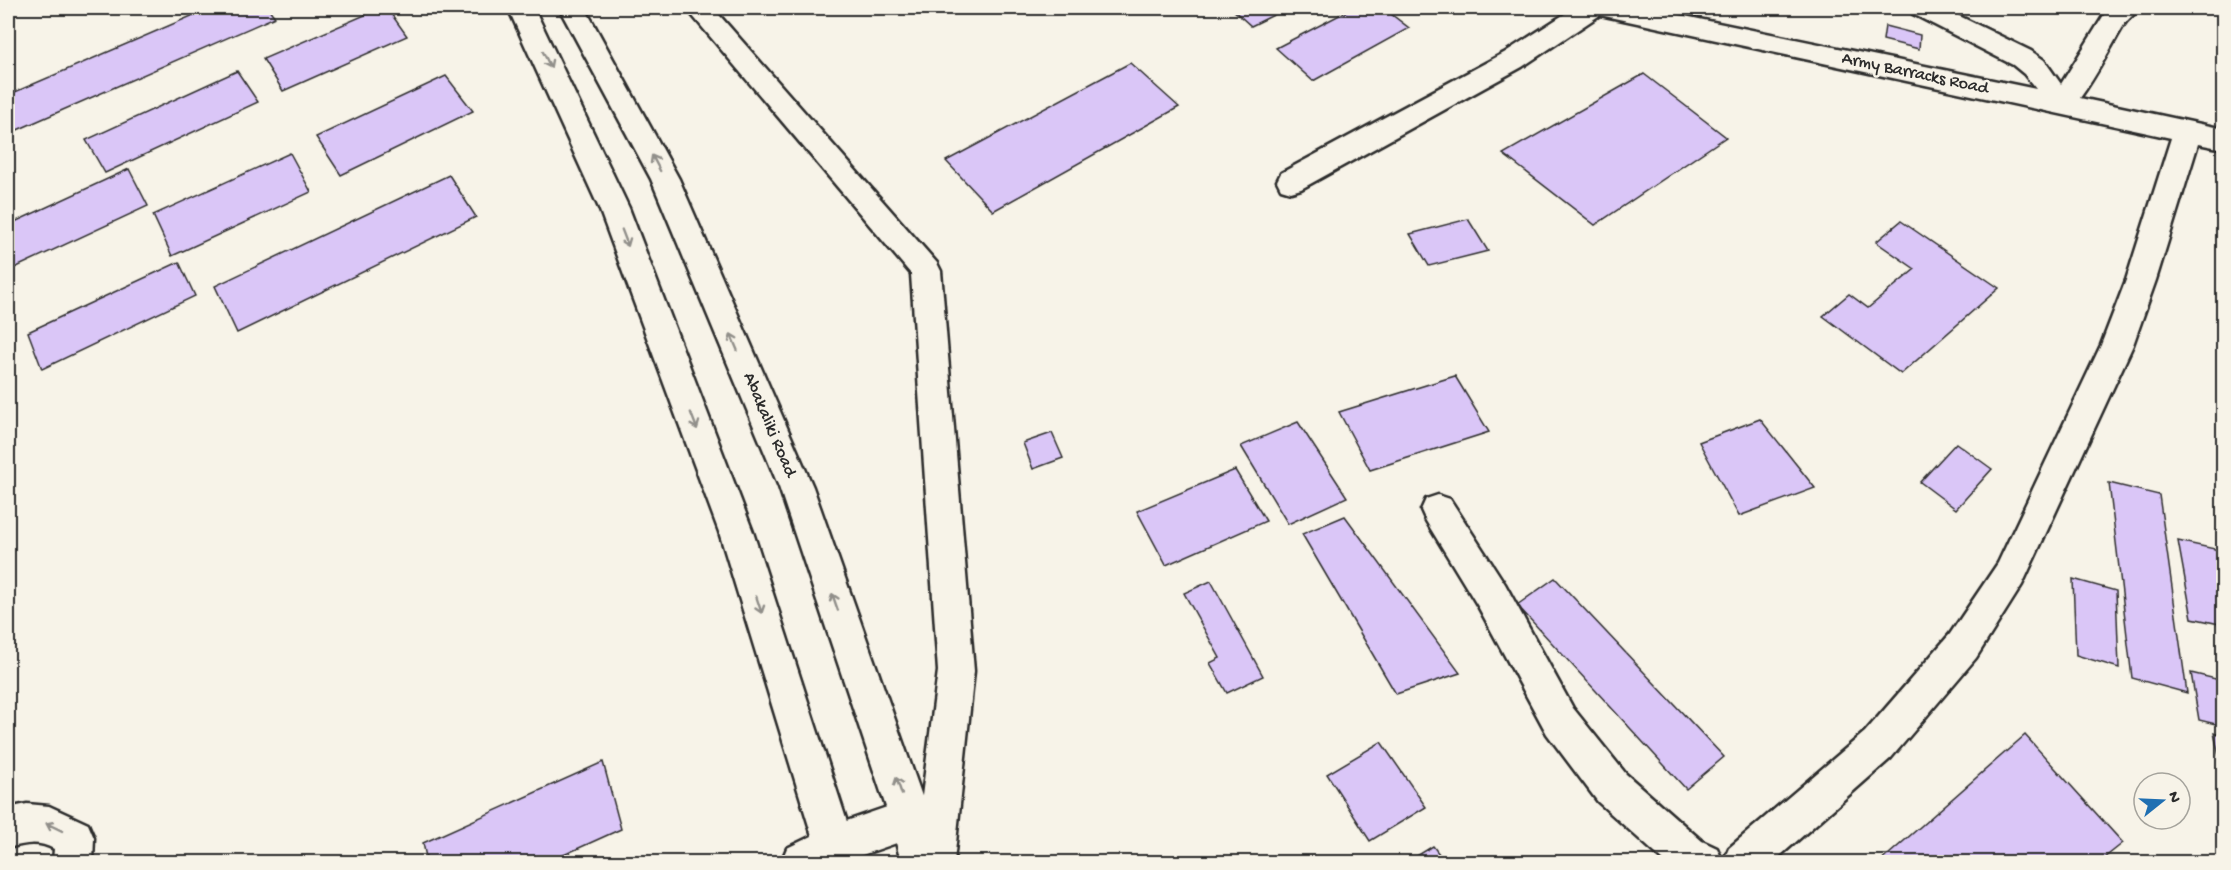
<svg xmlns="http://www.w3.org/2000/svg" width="2231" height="870" viewBox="0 0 2231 870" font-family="'Gochi Hand',sans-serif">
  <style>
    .building { fill: #dac6f7; stroke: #2b2b2b; stroke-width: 1.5 }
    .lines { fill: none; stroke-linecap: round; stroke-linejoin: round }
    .minor-casing { stroke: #2b2b2b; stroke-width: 5 }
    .major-casing { stroke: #2b2b2b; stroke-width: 5 }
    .minor { fill: #f7f3e8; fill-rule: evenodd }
    .major { fill: #f7f3e8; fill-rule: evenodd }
    .oneway { stroke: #918f8a }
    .labels { text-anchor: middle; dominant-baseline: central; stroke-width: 5; stroke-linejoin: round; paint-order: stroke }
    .street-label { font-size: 18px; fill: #2b2b2b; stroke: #f7f3e8 }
  </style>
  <rect width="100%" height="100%" fill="#f7f3e8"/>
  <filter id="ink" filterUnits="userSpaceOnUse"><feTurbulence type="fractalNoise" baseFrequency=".0167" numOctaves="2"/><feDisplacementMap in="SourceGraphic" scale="12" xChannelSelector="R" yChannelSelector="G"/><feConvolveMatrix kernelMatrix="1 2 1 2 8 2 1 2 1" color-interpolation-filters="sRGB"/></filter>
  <g filter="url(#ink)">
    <g class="building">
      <path d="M210 8H268L275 17 8 134V95Z"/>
      <path d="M381 8H387L407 36 283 91 263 59Z"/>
      <path d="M1231 8H1288L1251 26Z"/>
      <path d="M1353 8H1383L1409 28 1313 81 1276 48Z"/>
      <path d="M1885 26 1920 35 1919 49 1883 40Z"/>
      <path d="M1130 63 1179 107 993 211 946 161Z"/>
      <path d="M237 71 258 102 105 173 86 140Z"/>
      <path d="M1644 74 1726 137 1595 225 1503 154Z"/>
      <path d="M446 76 473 111 341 175 316 137Z"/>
      <path d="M290 153 311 192 172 256 153 215Z"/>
      <path d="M129 169 148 206 8 271V225Z"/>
      <path d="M449 175 476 217 237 333 215 286Z"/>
      <path d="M1468 219 1488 251 1429 266 1410 234Z"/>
      <path d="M1901 221 1999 288 1901 374 1823 316 1849 294 1868 308 1915 269 1876 242Z"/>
      <path d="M179 262 195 296 42 369 28 332Z"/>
      <path d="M1455 376 1489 432 1370 470 1339 412Z"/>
      <path d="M1760 419 1815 488 1739 516 1699 442Z"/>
      <path d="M1298 422 1347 497 1288 524 1241 446Z"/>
      <path d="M1052 433 1063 458 1033 469 1023 443Z"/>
      <path d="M1956 443 1992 469 1956 509 1920 482Z"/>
      <path d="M1235 470 1266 521 1166 565 1137 511Z"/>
      <path d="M2109 483 2159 495 2187 693 2132 678Z"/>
      <path d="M1345 516 1460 673 1396 694 1302 534Z"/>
      <path d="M2178 541 2224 551V625L2192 618Z"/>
      <path d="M1555 578 1724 757 1686 789 1517 605Z"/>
      <path d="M2073 579 2116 591 2119 668 2076 655Z"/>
      <path d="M1211 581 1263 676 1227 693 1210 663 1220 658 1184 593Z"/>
      <path d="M2191 673 2224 681V726L2199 720Z"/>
      <path d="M2214 733 2224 735V779Z"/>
      <path d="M2025 735 2123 843 2099 862H1880Z"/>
      <path d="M1381 742 1426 807 1370 841 1327 774Z"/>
      <path d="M603 762 621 829 548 862H427L423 843Z"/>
      <path d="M1433 846 1445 862H1407Z"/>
    </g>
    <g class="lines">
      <g class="minor-casing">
        <g id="minor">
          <path d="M686 8H713L937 263 941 271 974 671 954 862H914L917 836 842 862H781L787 848 835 825 910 799 921 804 938 671 911 274Z"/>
          <path d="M1574 8H1646L2036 89 2024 74 2013 65 1913 14 1909 8H1943L2031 51 2044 60 2061 84 2107 10 2110 8H2139C2135 15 2128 18 2124 25 2109 50 2097 75 2080 98L2224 129V149L2198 144 2156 280 2133 345 2022 585 1976 658 1891 758 1773 862H1723L1729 848 1865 732 1950 634 1998 563 2101 345 2126 280 2171 138 1600 15 1522 67 1301 189 1291 192 1281 189 1277 181 1281 173 1504 53Z"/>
          <path d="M1438 495 1450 499 1505 584 1573 708 1626 774 1702 841 1717 848 1723 862H1665L1598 802 1547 734 1479 608 1426 521 1421 510 1426 499Z"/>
          <path d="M27 804 49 806 88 824 94 838 93 862H53L54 849C38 840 24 844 8 848V808Z"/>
        </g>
      </g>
      <g class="major-casing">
        <g id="major">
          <path d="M508 8H534L629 208 753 532 860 862H820L719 532 599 208Z"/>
          <path d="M559 8H585L679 179 813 487 930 819 941 862H901L890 819 779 487 651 179Z"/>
        </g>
      </g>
      <use href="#minor" class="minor"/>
      <use href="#major" class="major"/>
    </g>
    <defs><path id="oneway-shaft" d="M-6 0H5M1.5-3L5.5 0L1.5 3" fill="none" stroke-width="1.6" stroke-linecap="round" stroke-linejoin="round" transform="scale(1.5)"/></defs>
    <g class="oneway">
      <use href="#oneway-shaft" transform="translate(547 60) rotate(64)"/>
      <use href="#oneway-shaft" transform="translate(656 163) rotate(-118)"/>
      <use href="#oneway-shaft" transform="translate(625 238) rotate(69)"/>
      <use href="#oneway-shaft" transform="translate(734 342) rotate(-113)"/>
      <use href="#oneway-shaft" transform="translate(694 421) rotate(69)"/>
      <use href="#oneway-shaft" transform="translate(835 602) rotate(-109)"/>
      <use href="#oneway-shaft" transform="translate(759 605) rotate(72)"/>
      <use href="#oneway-shaft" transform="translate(899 786) rotate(-109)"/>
      <use href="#oneway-shaft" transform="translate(54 827) rotate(-154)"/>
    </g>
  </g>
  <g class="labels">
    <g class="street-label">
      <text transform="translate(1915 74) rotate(12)">Army Barracks Road</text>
      <text transform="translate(769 425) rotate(67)">Abakaliki Road</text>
    </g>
  </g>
  <rect width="2231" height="870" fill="none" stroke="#f7f3e8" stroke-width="30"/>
  <rect x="15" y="15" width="2201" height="840" fill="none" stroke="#2b2b2b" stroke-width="2" filter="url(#ink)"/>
  <g transform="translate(2162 801) rotate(72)"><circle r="28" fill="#f7f3e8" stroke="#a5a39c" stroke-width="1.5"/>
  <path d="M0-4.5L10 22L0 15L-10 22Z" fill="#1f6fb2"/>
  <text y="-9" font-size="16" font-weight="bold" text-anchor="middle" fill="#2b2b2b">N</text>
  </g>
</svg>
